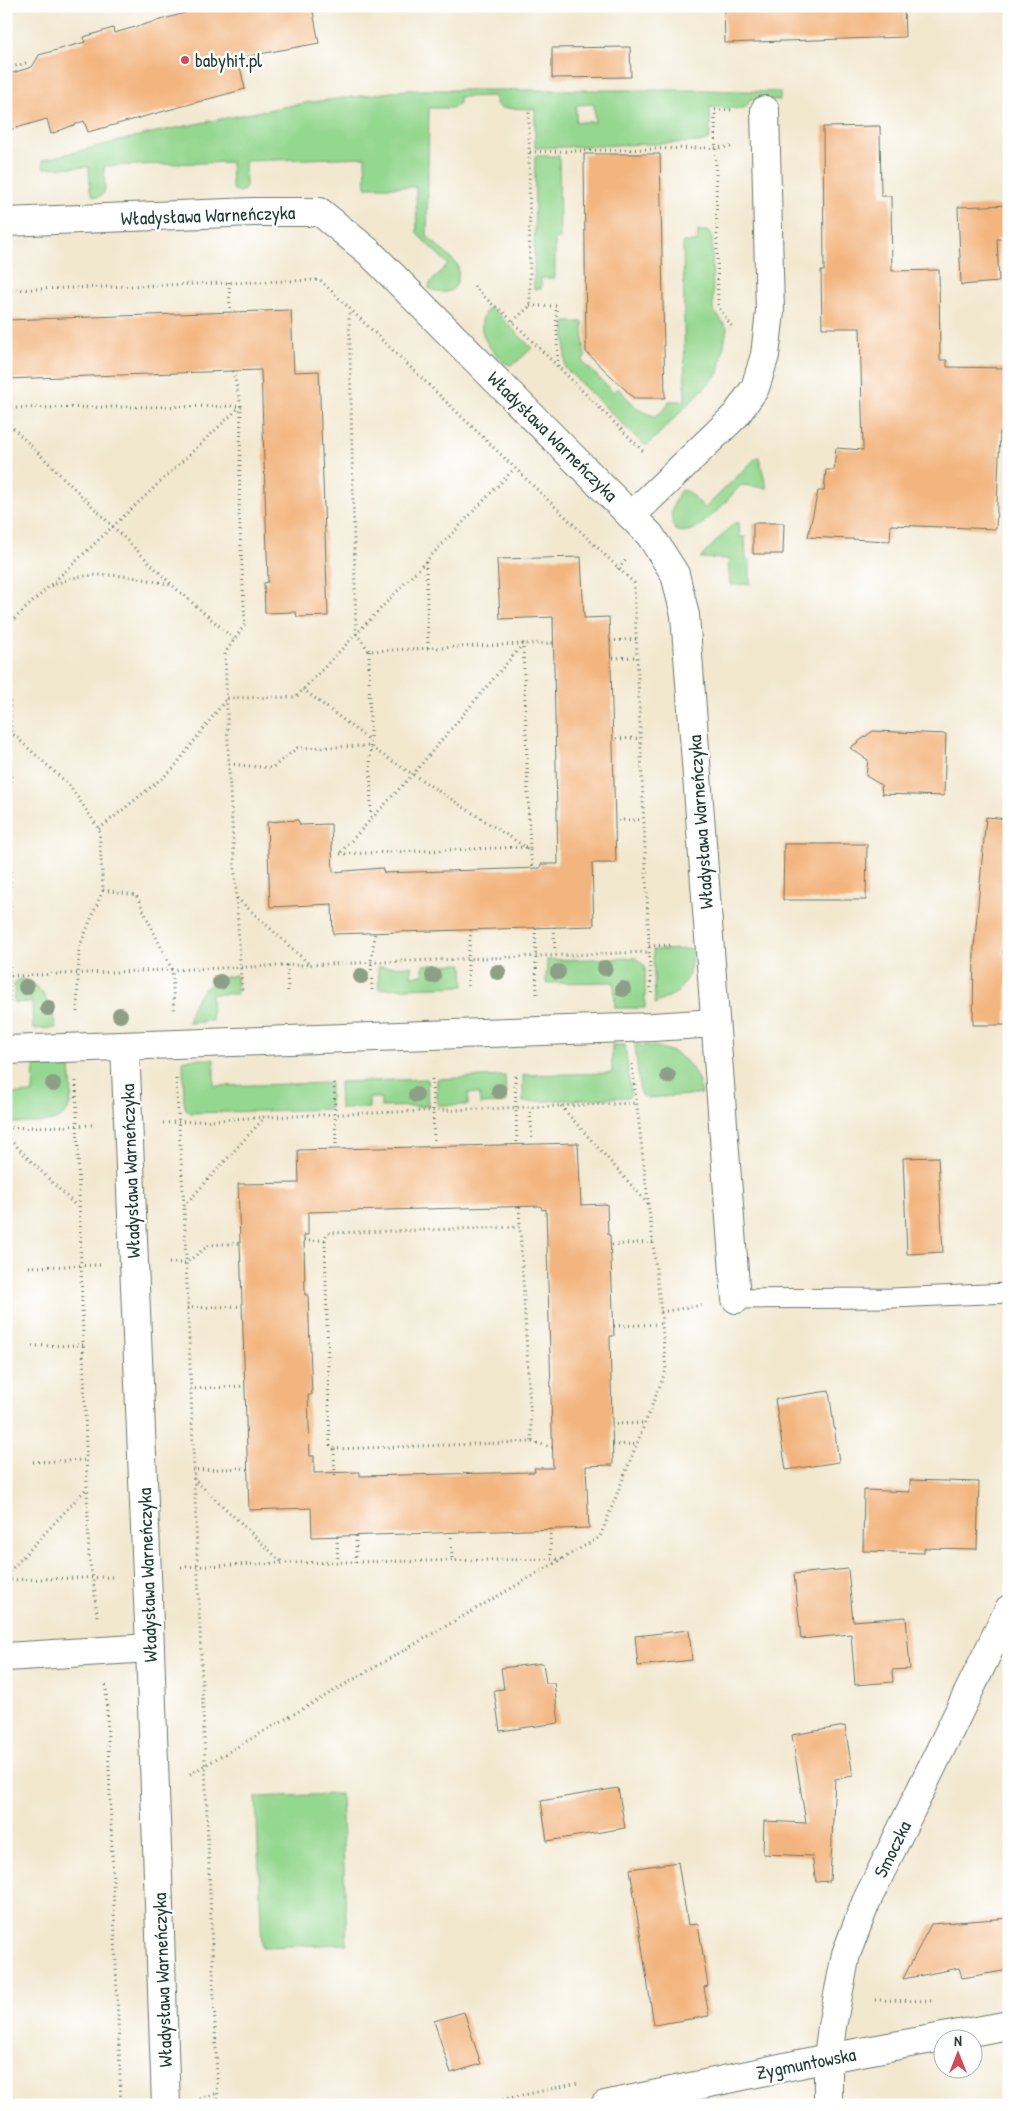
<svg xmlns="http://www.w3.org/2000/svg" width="1015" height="2111" viewBox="0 0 1015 2111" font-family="'Patrick Hand',sans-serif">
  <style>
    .green { fill: #94d78f; stroke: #5a8a62; fill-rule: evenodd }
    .building { fill: #f3b57f; fill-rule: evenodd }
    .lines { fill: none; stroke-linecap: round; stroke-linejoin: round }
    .lane-casing { stroke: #69796b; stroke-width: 21 }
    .street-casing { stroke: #69796b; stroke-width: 30 }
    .path { stroke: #69796b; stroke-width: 3; stroke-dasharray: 1 4; stroke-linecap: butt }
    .lane { stroke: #fff; stroke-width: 19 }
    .street { stroke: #fff; stroke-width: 28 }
    .tree { fill: #8e9f87 }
    .poi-dot { fill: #d1495b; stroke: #fff; stroke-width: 2 }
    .labels { text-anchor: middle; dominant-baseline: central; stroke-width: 5; stroke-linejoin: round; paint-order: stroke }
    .poi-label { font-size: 19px; fill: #1f3d34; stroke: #fff; text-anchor: start }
    .street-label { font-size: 19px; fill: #1f3d34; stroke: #fff }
  </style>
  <rect width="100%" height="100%" fill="#fff"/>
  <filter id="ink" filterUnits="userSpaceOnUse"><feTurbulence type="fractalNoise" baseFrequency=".02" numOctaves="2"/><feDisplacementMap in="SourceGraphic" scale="10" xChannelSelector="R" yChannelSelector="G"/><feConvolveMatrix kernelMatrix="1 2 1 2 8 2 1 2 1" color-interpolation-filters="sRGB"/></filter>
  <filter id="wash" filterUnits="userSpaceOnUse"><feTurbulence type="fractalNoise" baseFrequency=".0096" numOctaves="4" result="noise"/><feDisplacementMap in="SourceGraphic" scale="20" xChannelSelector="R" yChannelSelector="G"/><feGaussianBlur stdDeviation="1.12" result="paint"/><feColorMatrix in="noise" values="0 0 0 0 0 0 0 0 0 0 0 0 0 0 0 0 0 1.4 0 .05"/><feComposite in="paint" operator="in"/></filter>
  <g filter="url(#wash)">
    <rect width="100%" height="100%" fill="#f2e8d0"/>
    <g class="green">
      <path d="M407 90H703L780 92V100L750 99 746 107 741 109 710 107V139L704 142 535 148V109L500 108 496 104 495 96 459 97V103L454 108H429L427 236 458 265C458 271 459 277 457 282 454 294 437 295 429 288L430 283 448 264 417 234 416 187H366L365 157 245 161 246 186 244 190 239 192 234 190 232 187 231 162 104 166 105 190 102 195 97 197 93 196 90 190 89 167 44 168 42 160 151 133 251 113 304 103ZM594 104 595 122H576V105Z"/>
      <path d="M535 156H559L560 239H555V278H541V289H534Z"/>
      <path d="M698 231H707L712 234 713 309 727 328 719 373 648 445 643 444 565 368V322H583L584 353 586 356 582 361 613 392 618 388 638 409 654 416C662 412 666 410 669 401H685L683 242H697Z"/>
      <path d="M490 306 532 348 518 361 510 365C503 363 499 357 494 352 481 338 476 322 490 306Z"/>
      <path d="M757 457H759L767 488 741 485C727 499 696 541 675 530 668 516 673 502 681 490L687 491 705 508Z"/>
      <path d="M734 523H739L740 537H745L746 560 750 561V584L730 585 728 559 700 558Z"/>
      <path d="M693 949 689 974 678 992 655 1004 653 950Z"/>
      <path d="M636 958 645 966V1008H615L614 982 546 983 547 960Z"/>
      <path d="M463 964 464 986 379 989 378 967 411 966V976L423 975V965Z"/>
      <path d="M236 975 237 994H211L212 1021 189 1023C189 997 211 978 236 975Z"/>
      <path d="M20 979C41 979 53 1011 56 1028L33 1029 32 1002 14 1003V984Z"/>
      <path d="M612 1045H625L631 1094 629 1097 523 1102V1075L612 1073Z"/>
      <path d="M635 1045C671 1046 694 1056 702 1094L647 1098 640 1094Z"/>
      <path d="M190 1059H214V1086L330 1083V1109L191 1113 186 1109 184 1102 183 1061Z"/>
      <path d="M34 1066 70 1068C71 1080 73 1093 70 1104 65 1129 25 1122 6 1123V1094L33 1093Z"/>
      <path d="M505 1076 506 1103 480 1104 479 1094 468 1093V1105H437V1079Z"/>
      <path d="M427 1079 428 1106 381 1107V1098H369V1108L340 1109 339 1082Z"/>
      <path d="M341 1794 347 1944 262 1947 256 1797Z"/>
    </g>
    <g id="blocks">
      <g class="building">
        <path d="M210 6H312L319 43 238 58 245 89 88 132 84 121 51 134 47 119 6 131V75L32 67 39 55 85 42 84 37 113 28 114 33Z"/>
        <path d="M724 6H904L905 37 725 43Z"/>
        <path d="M630 47 631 77 552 78V48Z"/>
        <path d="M880 126 881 196H891L892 271 939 270 940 360H947V367L1009 368V432H1000L996 529 891 525 890 541 808 537 818 491H824L826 470H834L836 448 863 450 860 328H822L821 271H824L823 127Z"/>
        <path d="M584 154H660L665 398H634L586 352Z"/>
        <path d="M1009 205V239H997L999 282 961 285 958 207Z"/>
        <path d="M291 310 294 372 319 371 328 616 297 617 296 612 265 613 264 583 268 582 261 370 6 379V320Z"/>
        <path d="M753 523H784L783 554H753Z"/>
        <path d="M581 557 584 618 609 617 611 667 616 863H592L594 926 333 934 332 904 270 907 267 822 298 820 300 825 331 824 333 872 382 868 384 873 478 870 540 868 541 864H558L553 617 500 619 497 559Z"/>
        <path d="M873 731 946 734 944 796 882 794 881 785 866 776 868 760 850 748Z"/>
        <path d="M986 817 1009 819V894L1003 954H1007L1006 1025H973L974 948Z"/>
        <path d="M784 844H867L866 900H783Z"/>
        <path d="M578 1143 581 1205 607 1204 608 1235H610L614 1336H610L613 1465 586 1466 589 1528 312 1537 311 1508 249 1510 238 1184 299 1183 298 1150ZM541 1206 542 1210 546 1209 553 1468H534L535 1472 360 1476V1472L314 1473V1456H310L308 1395H312L308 1295H305L304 1235H308V1212Z"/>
        <path d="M938 1157 943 1252 907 1254 903 1158Z"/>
        <path d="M829 1391 839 1462 786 1470 775 1399Z"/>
        <path d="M910 1480 979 1482 977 1549 924 1548V1553L863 1551 864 1490 910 1492Z"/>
        <path d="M848 1569 853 1621 906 1617 910 1669 892 1670 893 1682 855 1685 851 1634 801 1639 794 1574Z"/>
        <path d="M689 1630 692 1660 638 1666 635 1636Z"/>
        <path d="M543 1663 546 1683H554L559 1723 500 1731 494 1690 504 1689 501 1668Z"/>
        <path d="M845 1726 853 1776 835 1779 830 1881 816 1882 812 1856 763 1854 764 1821 806 1823 792 1735Z"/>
        <path d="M618 1788 625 1828 547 1841 541 1801Z"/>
        <path d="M678 1862 688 1925 698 1924 708 1986 704 1987 709 2016 654 2025 630 1869Z"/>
        <path d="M1009 1918V1970L962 1978 959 1968 903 1979 931 1924Z"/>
        <path d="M464 2012 481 2064 451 2073 434 2021Z"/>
      </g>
    </g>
  </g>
  <g filter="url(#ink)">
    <use href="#blocks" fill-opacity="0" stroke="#69796b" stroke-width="1"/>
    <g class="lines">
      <g class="lane-casing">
        <path id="lane" d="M736 1299 892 1298 1009 1293"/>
      </g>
      <g class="street-casing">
        <g id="street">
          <path d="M6 222 253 212H320L369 252 650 535 675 574 685 615 736 1299"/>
          <path d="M632 515 736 415 755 388 765 355 770 312 765 110"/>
          <path d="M125 1046 150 1648 166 2105"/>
          <path d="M6 1050 653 1027 715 1023"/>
          <path d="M6 1657 150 1648"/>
          <path d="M605 2105 828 2058 1009 2025"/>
          <path d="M828 2105V2058L832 2026 846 1954 866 1902 1009 1609"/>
        </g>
      </g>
      <g class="path">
        <path d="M6 69 29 62"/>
        <path d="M731 110H715L718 306 732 327"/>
        <path d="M530 152 732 147"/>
        <path d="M229 282 230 312"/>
        <path d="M474 286 492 304 503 312 645 453"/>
        <path d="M6 290 320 280 634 583 651 993"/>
        <path d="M530 306H556L558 366"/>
        <path d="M513 321 530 306 529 111"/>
        <path d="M233 371 241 406 239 512 245 624 225 653 229 771 242 993"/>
        <path d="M6 408 241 406"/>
        <path d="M6 421 172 585 234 639"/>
        <path d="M426 562 428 648"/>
        <path d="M618 569 626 560"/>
        <path d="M51 586C59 583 68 579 77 577 107 572 141 577 170 585"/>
        <path d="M6 616 11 732 9 1016"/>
        <path d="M7 626 241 406"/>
        <path d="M610 641 636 639"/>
        <path d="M369 651 371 818"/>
        <path d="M613 658 637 657"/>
        <path d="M303 689 368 739"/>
        <path d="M6 728 69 785 99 829 103 890 79 948 77 1013"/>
        <path d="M616 739 640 738"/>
        <path d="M229 764 272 768 297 748 369 746 530 850 523 644 369 651 356 633 349 310"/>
        <path d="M618 820H643"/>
        <path d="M99 829 172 770 227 698 296 697 514 469"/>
        <path d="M526 847 339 854 413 774 523 644 553 643"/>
        <path d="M530 850 533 868"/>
        <path d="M103 890 136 895 172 970 174 1010"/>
        <path d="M237 898 309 964"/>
        <path d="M554 927 555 956"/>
        <path d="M535 928 537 997"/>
        <path d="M649 946 674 945"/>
        <path d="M287 965 288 991"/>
        <path d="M6 976 649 952"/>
        <path d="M468 986V958L471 930"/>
        <path d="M372 990 371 962 375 933"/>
        <path d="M515 1076 517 1145"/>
        <path d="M176 1079 184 1207 218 2105"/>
        <path d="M432 1079 434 1143"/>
        <path d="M76 1081 89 1560 93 1578 97 1617"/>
        <path d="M334 1083 336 1145"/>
        <path d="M561 1106 648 1204"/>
        <path d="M530 1107 532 1140"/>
        <path d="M163 1123 265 1117 637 1103"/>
        <path d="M6 1128 94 1125"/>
        <path d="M6 1136 78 1208"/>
        <path d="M184 1206 265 1117"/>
        <path d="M519 1207 520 1227"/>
        <path d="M304 1241 325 1240"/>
        <path d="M612 1245 653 1242"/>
        <path d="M169 1263H186L209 1245 240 1243"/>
        <path d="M29 1267 100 1265"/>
        <path d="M187 1308 242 1306"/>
        <path d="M661 1312 702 1305"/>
        <path d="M614 1326 662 1324"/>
        <path d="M32 1346 83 1345"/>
        <path d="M190 1389 244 1386"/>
        <path d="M616 1424 645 1423"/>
        <path d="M532 1442 552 1447"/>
        <path d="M613 1445 637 1444"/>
        <path d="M334 1449 330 1446 325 1240 327 1233 520 1227 532 1442 334 1449 335 1477"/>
        <path d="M33 1462 87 1460"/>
        <path d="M192 1470 247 1468"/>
        <path d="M193 1478 283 1563"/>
        <path d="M550 1529 551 1559"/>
        <path d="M451 1532 452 1560"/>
        <path d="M356 1536V1562"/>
        <path d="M337 1537 338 1562"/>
        <path d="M181 1567 283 1563 562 1559"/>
        <path d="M6 1575 87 1488"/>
        <path d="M6 1580 113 1577"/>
        <path d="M106 1685 121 2105"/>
        <path d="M190 1774 600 1537 666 1370 661 1312 632 1064"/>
        <path d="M875 2000 934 2001"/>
        <path d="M200 2099 218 2093"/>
        <path d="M478 2105 578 2083"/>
      </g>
      <use href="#lane" class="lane"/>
      <use href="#street" class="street"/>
    </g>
    <g class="tree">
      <circle cx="605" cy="968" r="8"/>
      <circle cx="498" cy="972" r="8"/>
      <circle cx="558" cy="972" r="8"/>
      <circle cx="361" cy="976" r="8"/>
      <circle cx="433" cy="976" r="8"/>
      <circle cx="220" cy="982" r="8"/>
      <circle cx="26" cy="987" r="8"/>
      <circle cx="623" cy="989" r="8"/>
      <circle cx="48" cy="1008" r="8"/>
      <circle cx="120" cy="1015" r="8"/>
      <circle cx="668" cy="1076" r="8"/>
      <circle cx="53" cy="1084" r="8"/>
      <circle cx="499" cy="1091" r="8"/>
      <circle cx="416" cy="1095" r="8"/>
    </g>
  </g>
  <circle class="poi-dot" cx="185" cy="60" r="5"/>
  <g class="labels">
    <g class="poi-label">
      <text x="195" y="60">babyhit.pl</text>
    </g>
    <g class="street-label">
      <text transform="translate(208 215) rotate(-2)">Władysława Warneńczyka</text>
      <text transform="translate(553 436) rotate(45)">Władysława Warneńczyka</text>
      <text transform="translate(700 822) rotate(-94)">Władysława Warneńczyka</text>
      <text transform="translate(130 1171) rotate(-92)">Władysława Warneńczyka</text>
      <text transform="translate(147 1575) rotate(-92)">Władysława Warneńczyka</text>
      <text transform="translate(892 1849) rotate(-64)">Smoczka</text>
      <text transform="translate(162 1980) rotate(-92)">Władysława Warneńczyka</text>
      <text transform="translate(806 2063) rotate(-11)">Zygmuntowska</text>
    </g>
  </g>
  <rect width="1015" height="2111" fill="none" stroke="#fff" stroke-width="25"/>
  <g transform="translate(958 2054)"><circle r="24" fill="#ffffff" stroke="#a5b1ae"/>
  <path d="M0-4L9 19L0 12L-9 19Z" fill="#d1495b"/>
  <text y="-8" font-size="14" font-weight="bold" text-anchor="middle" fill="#1f3d34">N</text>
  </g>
</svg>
